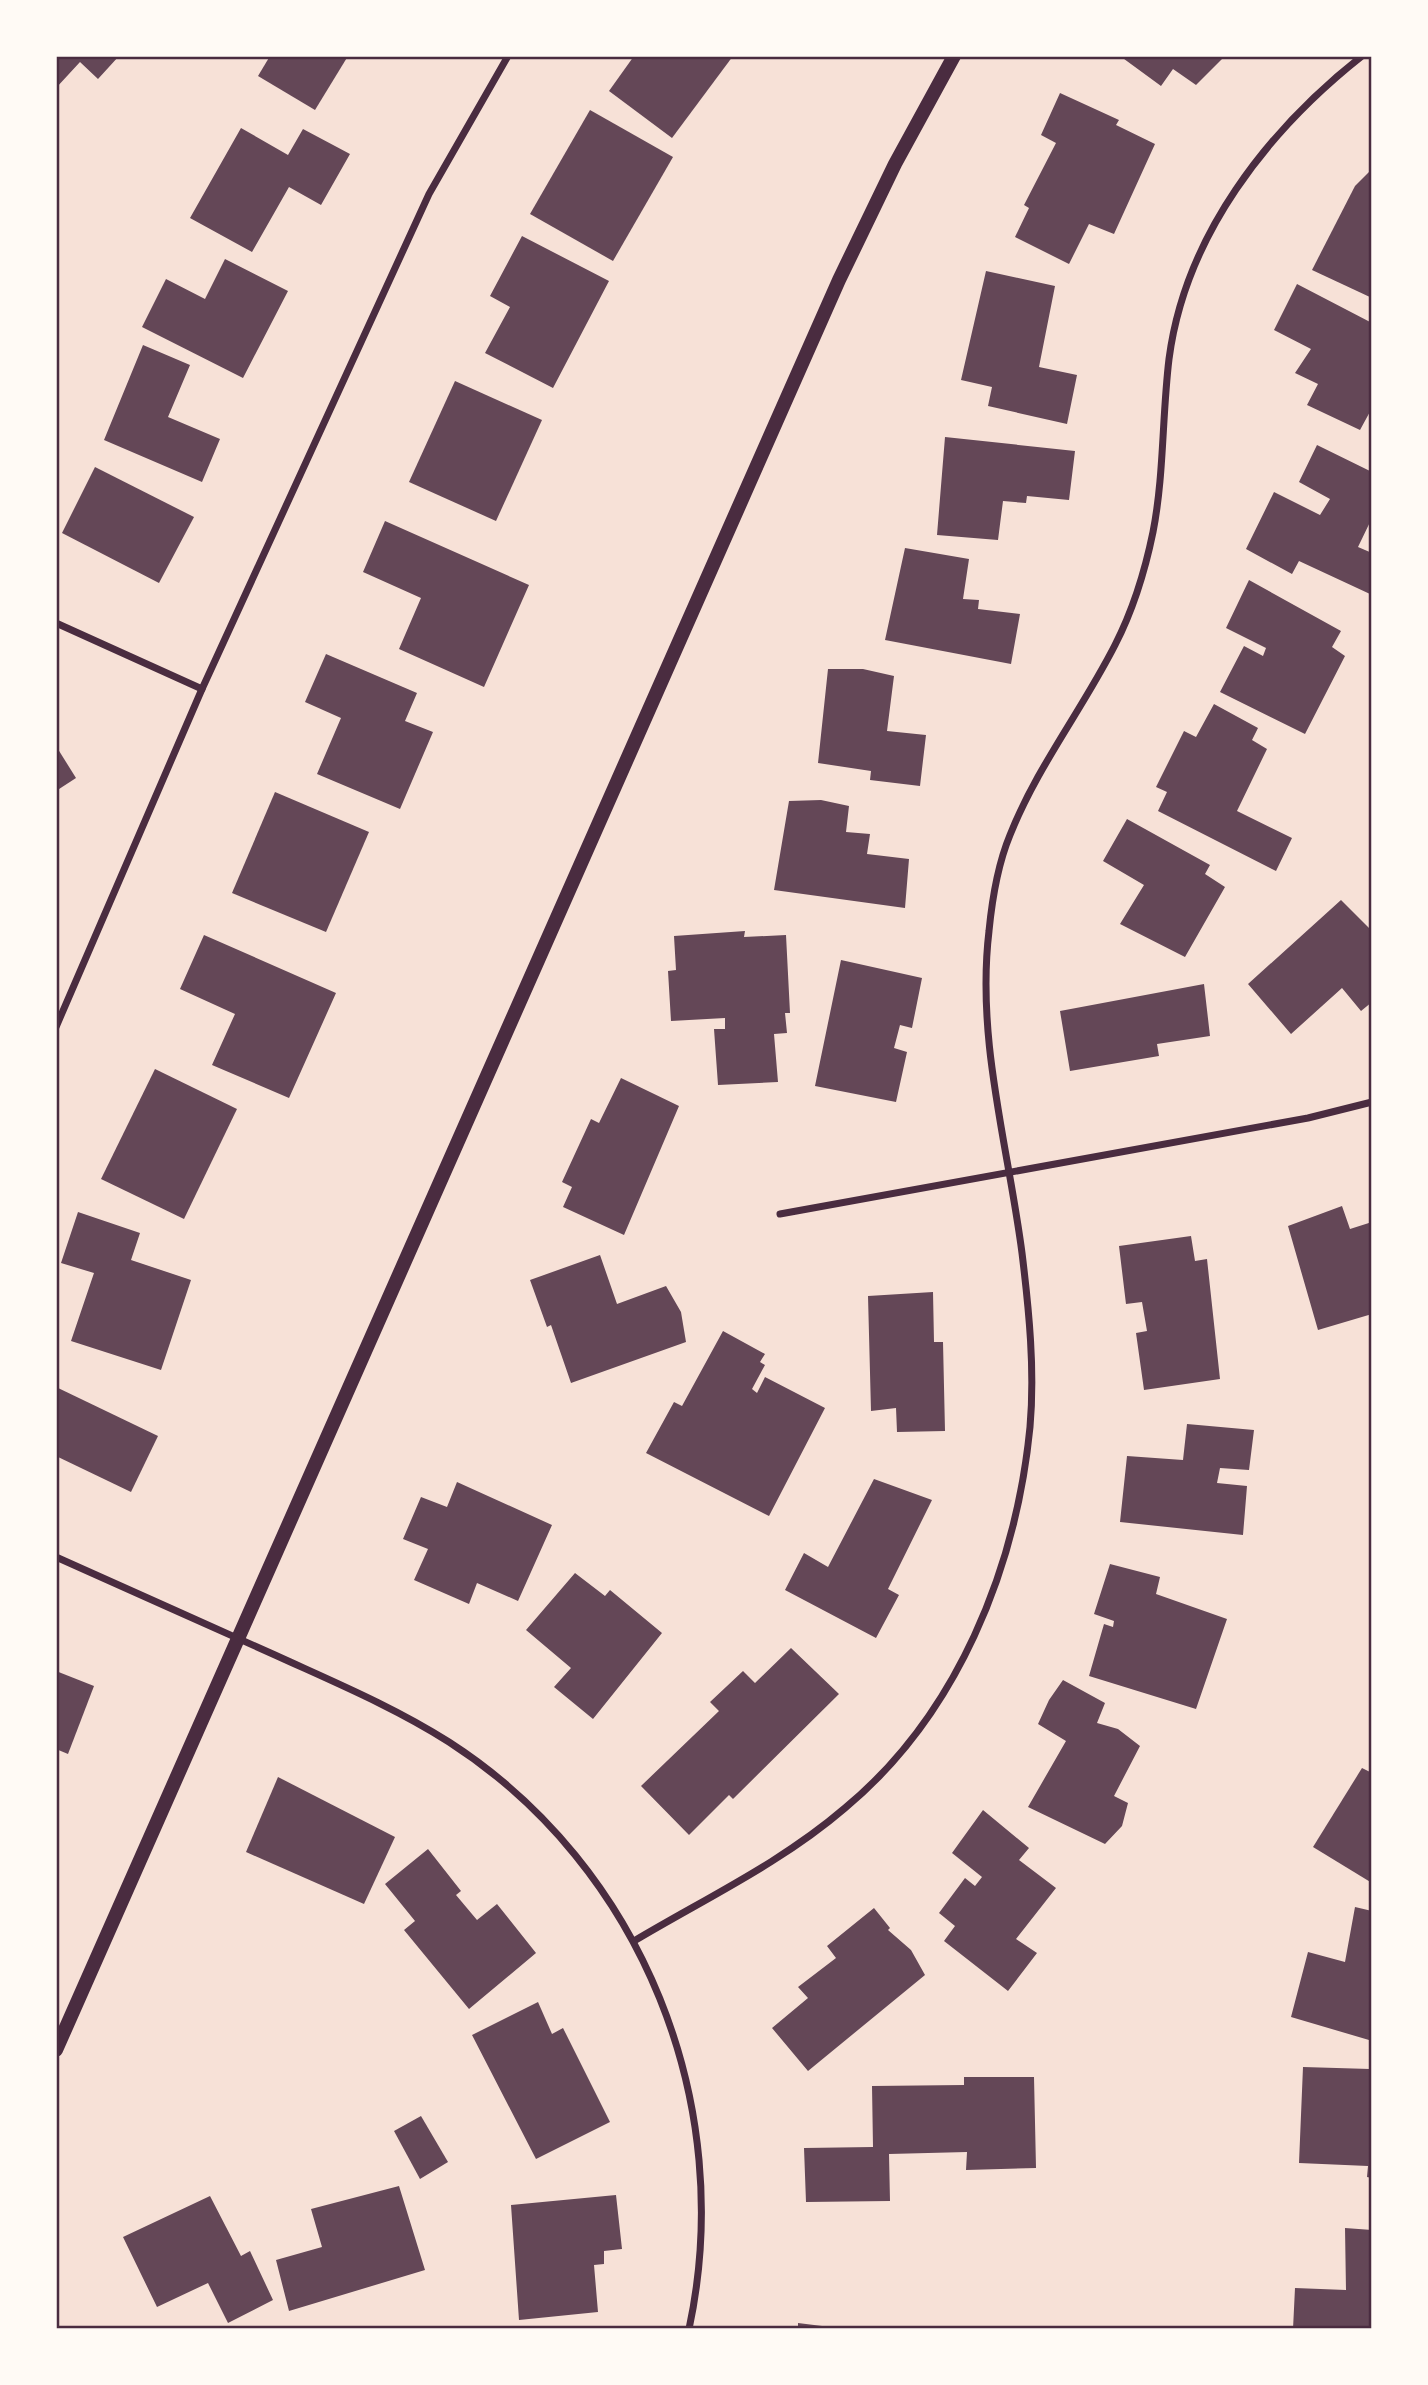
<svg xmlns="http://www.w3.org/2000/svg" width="1428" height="2385" viewBox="0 0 1428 2385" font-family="Jost,sans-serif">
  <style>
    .building { fill: #644757 }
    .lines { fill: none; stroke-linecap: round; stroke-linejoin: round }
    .minor { stroke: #4a2c40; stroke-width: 7 }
    .secondary { stroke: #4a2c40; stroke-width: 14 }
    .neatline { fill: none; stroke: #4a2c40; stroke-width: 2.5 }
  </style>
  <rect width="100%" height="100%" fill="#f7e1d7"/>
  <g class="building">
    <path d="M56 56H119L98 79 80 62 56 88Z"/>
    <path d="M270 56H348L315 110 258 76Z"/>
    <path d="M634 56H733L672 138 609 91Z"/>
    <path d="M1120 56H1225L1196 85 1173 69 1161 86Z"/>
    <path d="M1060 93 1119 120 1116 125 1155 144 1114 234 1089 224 1069 264 1015 237 1029 208 1024 205 1056 143 1041 135Z"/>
    <path d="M590 110 673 157 613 261 530 214Z"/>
    <path d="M241 128 288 155 303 129 350 154 321 205 289 187 252 252 190 218Z"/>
    <path d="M1372 169V298L1312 270 1355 186Z"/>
    <path d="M522 236 609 281 553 388 485 353 510 307 490 296Z"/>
    <path d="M225 259 288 291 243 378 142 327 166 279 205 299Z"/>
    <path d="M986 271 1055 286 1039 367 1077 375 1067 424 988 406 992 387 961 380Z"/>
    <path d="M1297 284 1372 323V408L1360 430 1307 405 1318 384 1295 373 1311 349 1274 330Z"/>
    <path d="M143 345 190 365 168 417 220 439 202 482 104 440Z"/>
    <path d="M455 381 542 420 496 521 409 482Z"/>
    <path d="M945 437 1075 451 1069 500 1027 496 1026 503 1003 501 998 540 937 535Z"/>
    <path d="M1317 445 1372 472V518L1358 547 1372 553 1370 594 1299 561 1292 574 1246 549 1274 492 1320 515 1330 499 1299 482Z"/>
    <path d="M95 467 194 517 159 583 62 533Z"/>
    <path d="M385 521 529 585 484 687 399 649 421 598 363 572Z"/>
    <path d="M905 548 969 559 963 599 979 600 978 609 1020 614 1011 664 885 640Z"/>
    <path d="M1249 580 1341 631 1332 647 1345 656 1305 734 1220 692 1244 646 1263 656 1266 648 1226 628Z"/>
    <path d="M326 654 417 693 405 721 433 732 400 809 317 774 341 718 305 702Z"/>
    <path d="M828 669H863L894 676 887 731 926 735 920 786 870 780 871 771 818 763Z"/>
    <path d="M1214 704 1258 728 1252 740 1267 749 1237 811 1292 838 1276 871 1158 811 1167 792 1156 787 1184 731 1196 737Z"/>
    <path d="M56 746 76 778 56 791Z"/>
    <path d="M275 792 369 832 326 932 232 893Z"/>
    <path d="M821 800 849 806 846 832 870 834 867 854 909 859 905 908 774 890 789 801Z"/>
    <path d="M1127 819 1210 865 1205 874 1225 887 1185 957 1120 924 1144 885 1103 861Z"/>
    <path d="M1341 900 1372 931V1002L1361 1011 1342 988 1291 1034 1248 984Z"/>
    <path d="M745 931 744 937 786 935 790 1013H785L787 1033 774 1034 778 1082 718 1085 714 1029H725V1018L671 1021 668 971 676 970 674 936Z"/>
    <path d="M204 935 336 993 289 1098 212 1065 235 1014 180 989Z"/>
    <path d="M841 960 922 978 912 1028 900 1025 894 1048 907 1052 896 1102 815 1086Z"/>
    <path d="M1204 984 1210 1036 1157 1044 1159 1056 1070 1071 1060 1011Z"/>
    <path d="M155 1069 237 1109 184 1219 101 1179Z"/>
    <path d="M621 1078 679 1106 624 1235 563 1207 572 1187 562 1182 591 1119 599 1123Z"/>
    <path d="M1342 1206 1350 1229 1372 1222V1314L1318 1330 1288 1226Z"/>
    <path d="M78 1212 140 1233 131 1260 191 1280 161 1370 71 1341 94 1273 61 1263Z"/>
    <path d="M1191 1236 1195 1261 1207 1259 1220 1379 1144 1390 1136 1333 1147 1331 1142 1302 1126 1304 1119 1246Z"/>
    <path d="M600 1255 617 1304 666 1286 681 1312 686 1342 571 1383 551 1325 547 1327 530 1280Z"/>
    <path d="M933 1292 934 1342H943L945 1431 897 1432 896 1408 871 1411 868 1296Z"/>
    <path d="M723 1331 765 1354 760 1362 765 1365 752 1389 757 1393 765 1377 825 1408 769 1516 646 1453 674 1402 682 1406Z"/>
    <path d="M56 1387 158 1436 131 1492 56 1456Z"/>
    <path d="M1187 1424 1254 1430 1249 1470 1220 1468 1217 1483 1247 1486 1243 1535 1120 1522 1127 1456 1183 1460Z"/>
    <path d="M874 1479 932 1500 888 1589 899 1595 876 1638 785 1590 804 1553 828 1567Z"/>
    <path d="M457 1482 552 1525 518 1601 477 1583 469 1604 414 1580 428 1549 403 1539 421 1497 447 1507Z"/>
    <path d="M1110 1564 1160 1577 1156 1594 1227 1619 1196 1709 1089 1676 1104 1624 1113 1627 1114 1621 1094 1614Z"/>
    <path d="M575 1573 605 1596 610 1590 662 1633 593 1719 554 1687 571 1668 526 1630Z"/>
    <path d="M791 1648 839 1694 733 1799 729 1795 689 1835 641 1786 719 1711 710 1702 743 1671 755 1683Z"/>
    <path d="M56 1671 94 1686 68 1754 56 1749Z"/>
    <path d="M1063 1680 1105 1703 1097 1723 1118 1729 1140 1746 1114 1796 1128 1803 1122 1826 1105 1844 1028 1807 1066 1741 1038 1724 1049 1700Z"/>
    <path d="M1362 1768 1372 1773V1883L1313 1847Z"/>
    <path d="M278 1777 395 1837 364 1904 246 1852Z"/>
    <path d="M983 1810 1029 1848 1019 1860 1056 1888 1016 1939 1037 1953 1008 1991 944 1941 955 1926 939 1913 965 1878 975 1886 982 1877 952 1853Z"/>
    <path d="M428 1849 461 1891 456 1895 477 1920 497 1904 536 1953 469 2009 404 1930 415 1921 385 1884Z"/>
    <path d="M1355 1907 1372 1911V2027L1369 2040 1291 2017 1308 1952 1345 1962Z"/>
    <path d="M874 1908 890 1928 888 1930 911 1950 925 1975 808 2071 772 2028 808 1998 798 1987 836 1958 827 1946Z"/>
    <path d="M538 2002 552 2034 563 2028 610 2122 536 2159 472 2035Z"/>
    <path d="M1303 2067 1370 2069 1372 2178 1367 2177 1368 2166 1299 2163Z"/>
    <path d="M964 2077H1034L1036 2168 966 2170 967 2152 889 2154 890 2201 806 2202 804 2148 873 2147 872 2086 964 2085Z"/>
    <path d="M421 2116 448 2162 420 2179 394 2131Z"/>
    <path d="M399 2186 425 2270 289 2311 276 2260 322 2247 311 2209Z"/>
    <path d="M616 2195 622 2249 604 2251V2264L594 2265 598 2312 519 2320 511 2205Z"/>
    <path d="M210 2196 241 2256 250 2251 273 2300 228 2323 208 2283 157 2307 123 2237Z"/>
    <path d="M1345 2228 1372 2230V2329H1293L1295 2288 1346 2290Z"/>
    <path d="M798 2323 830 2327V2329H798Z"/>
  </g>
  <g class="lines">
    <g class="minor">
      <path d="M56 623 202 689"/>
      <path d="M56 1027 202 689 429 194 508 56"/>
      <path d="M780 1214 1308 1118 1372 1102"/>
      <path d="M56 1557C129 1590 202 1622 275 1655 334 1682 394 1707 449 1742 643 1867 737 2105 689 2329"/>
      <path d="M634 1941C706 1898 781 1863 845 1808 957 1715 1016 1569 1030 1427 1035 1370 1029 1310 1022 1253 1008 1145 976 1040 989 931 992 900 998 864 1010 835 1037 767 1082 710 1115 645 1133 610 1145 571 1153 532 1164 476 1162 417 1169 359 1185 236 1267 131 1362 56"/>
    </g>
    <path class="secondary" d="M56 2050 839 280 895 164 954 56"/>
  </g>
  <rect width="1428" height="2385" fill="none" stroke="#fffaf5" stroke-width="116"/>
  <rect x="58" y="58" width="1312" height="2269" class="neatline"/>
</svg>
